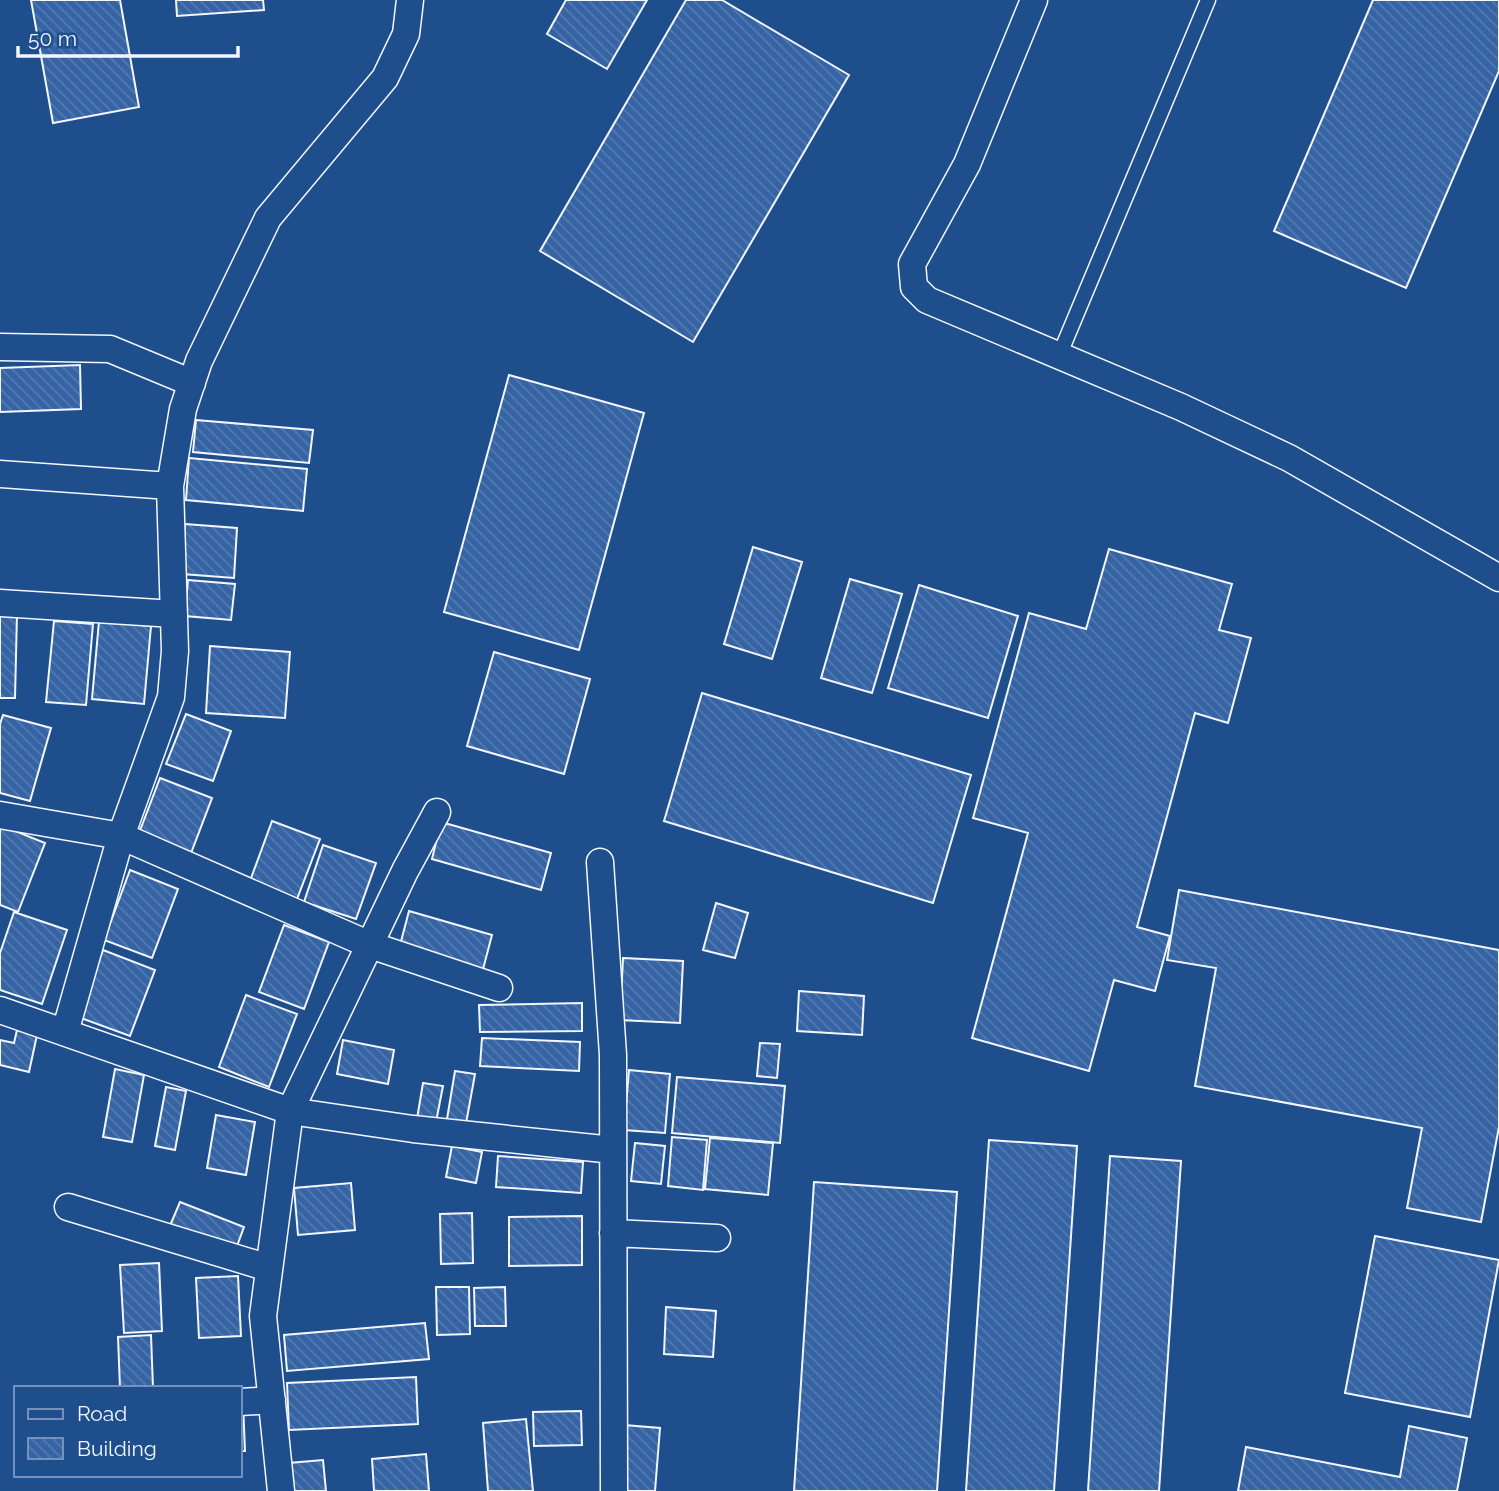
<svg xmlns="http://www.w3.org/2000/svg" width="1499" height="1491" viewBox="0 0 1499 1491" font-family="Raleway,sans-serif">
	<defs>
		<pattern id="building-back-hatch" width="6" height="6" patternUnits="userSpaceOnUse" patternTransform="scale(1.75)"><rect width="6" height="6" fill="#3563a3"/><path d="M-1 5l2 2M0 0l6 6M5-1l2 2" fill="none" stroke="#537ab1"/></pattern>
	</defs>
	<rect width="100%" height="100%" fill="#1f4e8c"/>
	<!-- building -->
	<path fill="url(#building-back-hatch)" stroke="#f2f6ff" stroke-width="2" d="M31 0H120L139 107 53 123Z
		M176 0H263L264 10 177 16Z
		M566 0H647L607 69 547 34Z
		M686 0H722L849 75 693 342 540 251Z
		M1373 0H1499V71L1406 288 1274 231Z
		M80 365 81 409 0 412V368Z
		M509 375 644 413 579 650 444 612Z
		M196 420 313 430 309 463 193 452Z
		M189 458 307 469 303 511 186 500Z
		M185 524 237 528 234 578 182 574Z
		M753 547 802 562 772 659 724 644Z
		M1109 549 1232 584 1219 630 1251 638 1228 723 1195 713 1137 927 1170 936 1155 991 1114 980 1089 1071 972 1038 1028 833 973 818 1029 613 1086 629Z
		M850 579 902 594 872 693 821 678Z
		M188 580 235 584 231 620 185 616Z
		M919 585 1018 616 988 718 888 688Z
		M0 613 17 614 15 698H0Z
		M54 621 93 624 86 705 46 702Z
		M99 621 151 626 144 704 92 699Z
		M210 646 290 652 285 718 206 713Z
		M494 652 590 679 564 774 467 746Z
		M702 693 971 775 933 903 664 821Z
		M186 714 231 731 213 781 166 764Z
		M3 715 51 728 30 801 0 793V724Z
		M160 778 212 798 188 861 136 841Z
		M272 821 320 839 297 899 250 881Z
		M441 822 551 853 541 890 432 859Z
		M0 825 45 843 18 912 0 905Z
		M323 845 376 863 356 919 304 902Z
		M130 870 178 889 152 958 104 940Z
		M1179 890 1499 950V1127L1481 1222 1407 1208 1422 1128 1195 1086 1216 968 1167 960Z
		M716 903 748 913 735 958 703 950Z
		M409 911 492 935 482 973 399 949Z
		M14 912 67 930 42 1004 0 990V953Z
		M284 925 329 942 304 1009 259 992Z
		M103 950 155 970 130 1036 78 1017Z
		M623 958 683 961 680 1023 620 1020Z
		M799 991 864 996 862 1035 797 1031Z
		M246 995 297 1014 269 1087 219 1067Z
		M582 1003V1031L480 1032 479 1005Z
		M17 1030 37 1035 29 1072 0 1065V1040L14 1043Z
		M482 1038 580 1042 579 1071 480 1066Z
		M343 1040 394 1050 388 1084 337 1074Z
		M760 1043 780 1044 777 1078 757 1076Z
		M115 1069 144 1075 132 1142 103 1137Z
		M629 1070 670 1074 665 1133 624 1130Z
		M455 1071 475 1074 465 1129 446 1125Z
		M677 1077 785 1086 780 1143 672 1133Z
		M423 1083 443 1086 436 1122 417 1119Z
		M166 1087 186 1091 175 1150 155 1146Z
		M216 1115 255 1122 246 1175 207 1168Z
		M672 1137 707 1140 703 1190 668 1186Z
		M710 1138 773 1143 768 1195 705 1189Z
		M989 1140 1077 1146 1054 1491H966Z
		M635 1143 665 1146 661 1184 631 1181Z
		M452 1146 482 1152 476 1183 446 1177Z
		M498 1156 583 1162 581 1193 496 1187Z
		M1110 1156 1181 1161 1159 1491H1088Z
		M814 1182 957 1192 937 1491H794Z
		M351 1183 355 1230 298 1235 294 1188Z
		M180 1202 244 1227 234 1254 169 1228Z
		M472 1213 473 1263 441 1264 440 1214Z
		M582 1216V1265L509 1266V1217Z
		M1375 1236 1499 1260 1470 1417 1345 1393Z
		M159 1263 162 1331 124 1333 120 1265Z
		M238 1276 241 1336 199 1338 196 1278Z
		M436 1287H469L470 1334 437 1335Z
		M505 1287 506 1326H475L474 1288Z
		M666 1307 716 1311 713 1357 664 1354Z
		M425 1323 429 1359 287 1371 284 1335Z
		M151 1335 153 1388H120L118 1337Z
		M416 1377 418 1424 289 1430 287 1383Z
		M240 1403H243L245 1451H240Z
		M581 1411 582 1445 534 1446 533 1412Z
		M526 1419 533 1491H488L483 1423Z
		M624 1425 660 1428 655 1491H618Z
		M1409 1426 1467 1438 1457 1491H1238L1246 1447 1400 1477Z
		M426 1454 429 1491H374L372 1459Z
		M323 1460 326 1491H291L289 1463Z"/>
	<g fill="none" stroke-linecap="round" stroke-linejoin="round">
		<!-- lane casing -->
		<g stroke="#f2f6ff" stroke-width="17">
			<path id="lane" d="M1059 356 1208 0"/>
		</g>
		<!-- street casing -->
		<g stroke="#f2f6ff" stroke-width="29">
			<path id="street" d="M1034 0 967 164 912 264 914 287 927 300 1181 407 1289 458 1499 578
				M0 347 110 349 192 383
				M0 474 170 486
				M0 603 174 614
				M0 815 121 836 370 945 499 988
				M600 862 613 1055 614 1491
				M0 1010 290 1111 413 1129 613 1150
				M65 1032 121 836 171 697 175 651 170 486 183 409 199 361 268 218 385 78 406 34 410 0
				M68 1207 269 1268
				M613 1233 717 1238
				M240 1402 272 1400
				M281 1491 263 1316 290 1111 405 871 437 812"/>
		</g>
		<!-- lane -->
		<use href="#lane" stroke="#1f4e8c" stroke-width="14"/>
		<!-- street -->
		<use href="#street" stroke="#1f4e8c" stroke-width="26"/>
	</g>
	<!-- legend -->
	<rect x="14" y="1386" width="228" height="91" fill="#1f4e8c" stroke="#7391ba" stroke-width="2"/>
	<rect x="28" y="1409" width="35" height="10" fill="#1f4e8c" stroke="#7391ba" stroke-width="2"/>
	<text x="77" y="1421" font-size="21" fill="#f2f6ff">Road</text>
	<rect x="28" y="1438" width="35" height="21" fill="url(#building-back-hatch)" stroke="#7391ba" stroke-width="2"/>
	<text x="77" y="1456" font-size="21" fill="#f2f6ff">Building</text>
	<!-- scale -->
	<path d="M18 46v10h220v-10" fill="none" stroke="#f2f6ff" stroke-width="3.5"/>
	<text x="28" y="46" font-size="21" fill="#f2f6ff" stroke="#1f4e8c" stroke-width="5" paint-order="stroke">50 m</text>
</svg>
